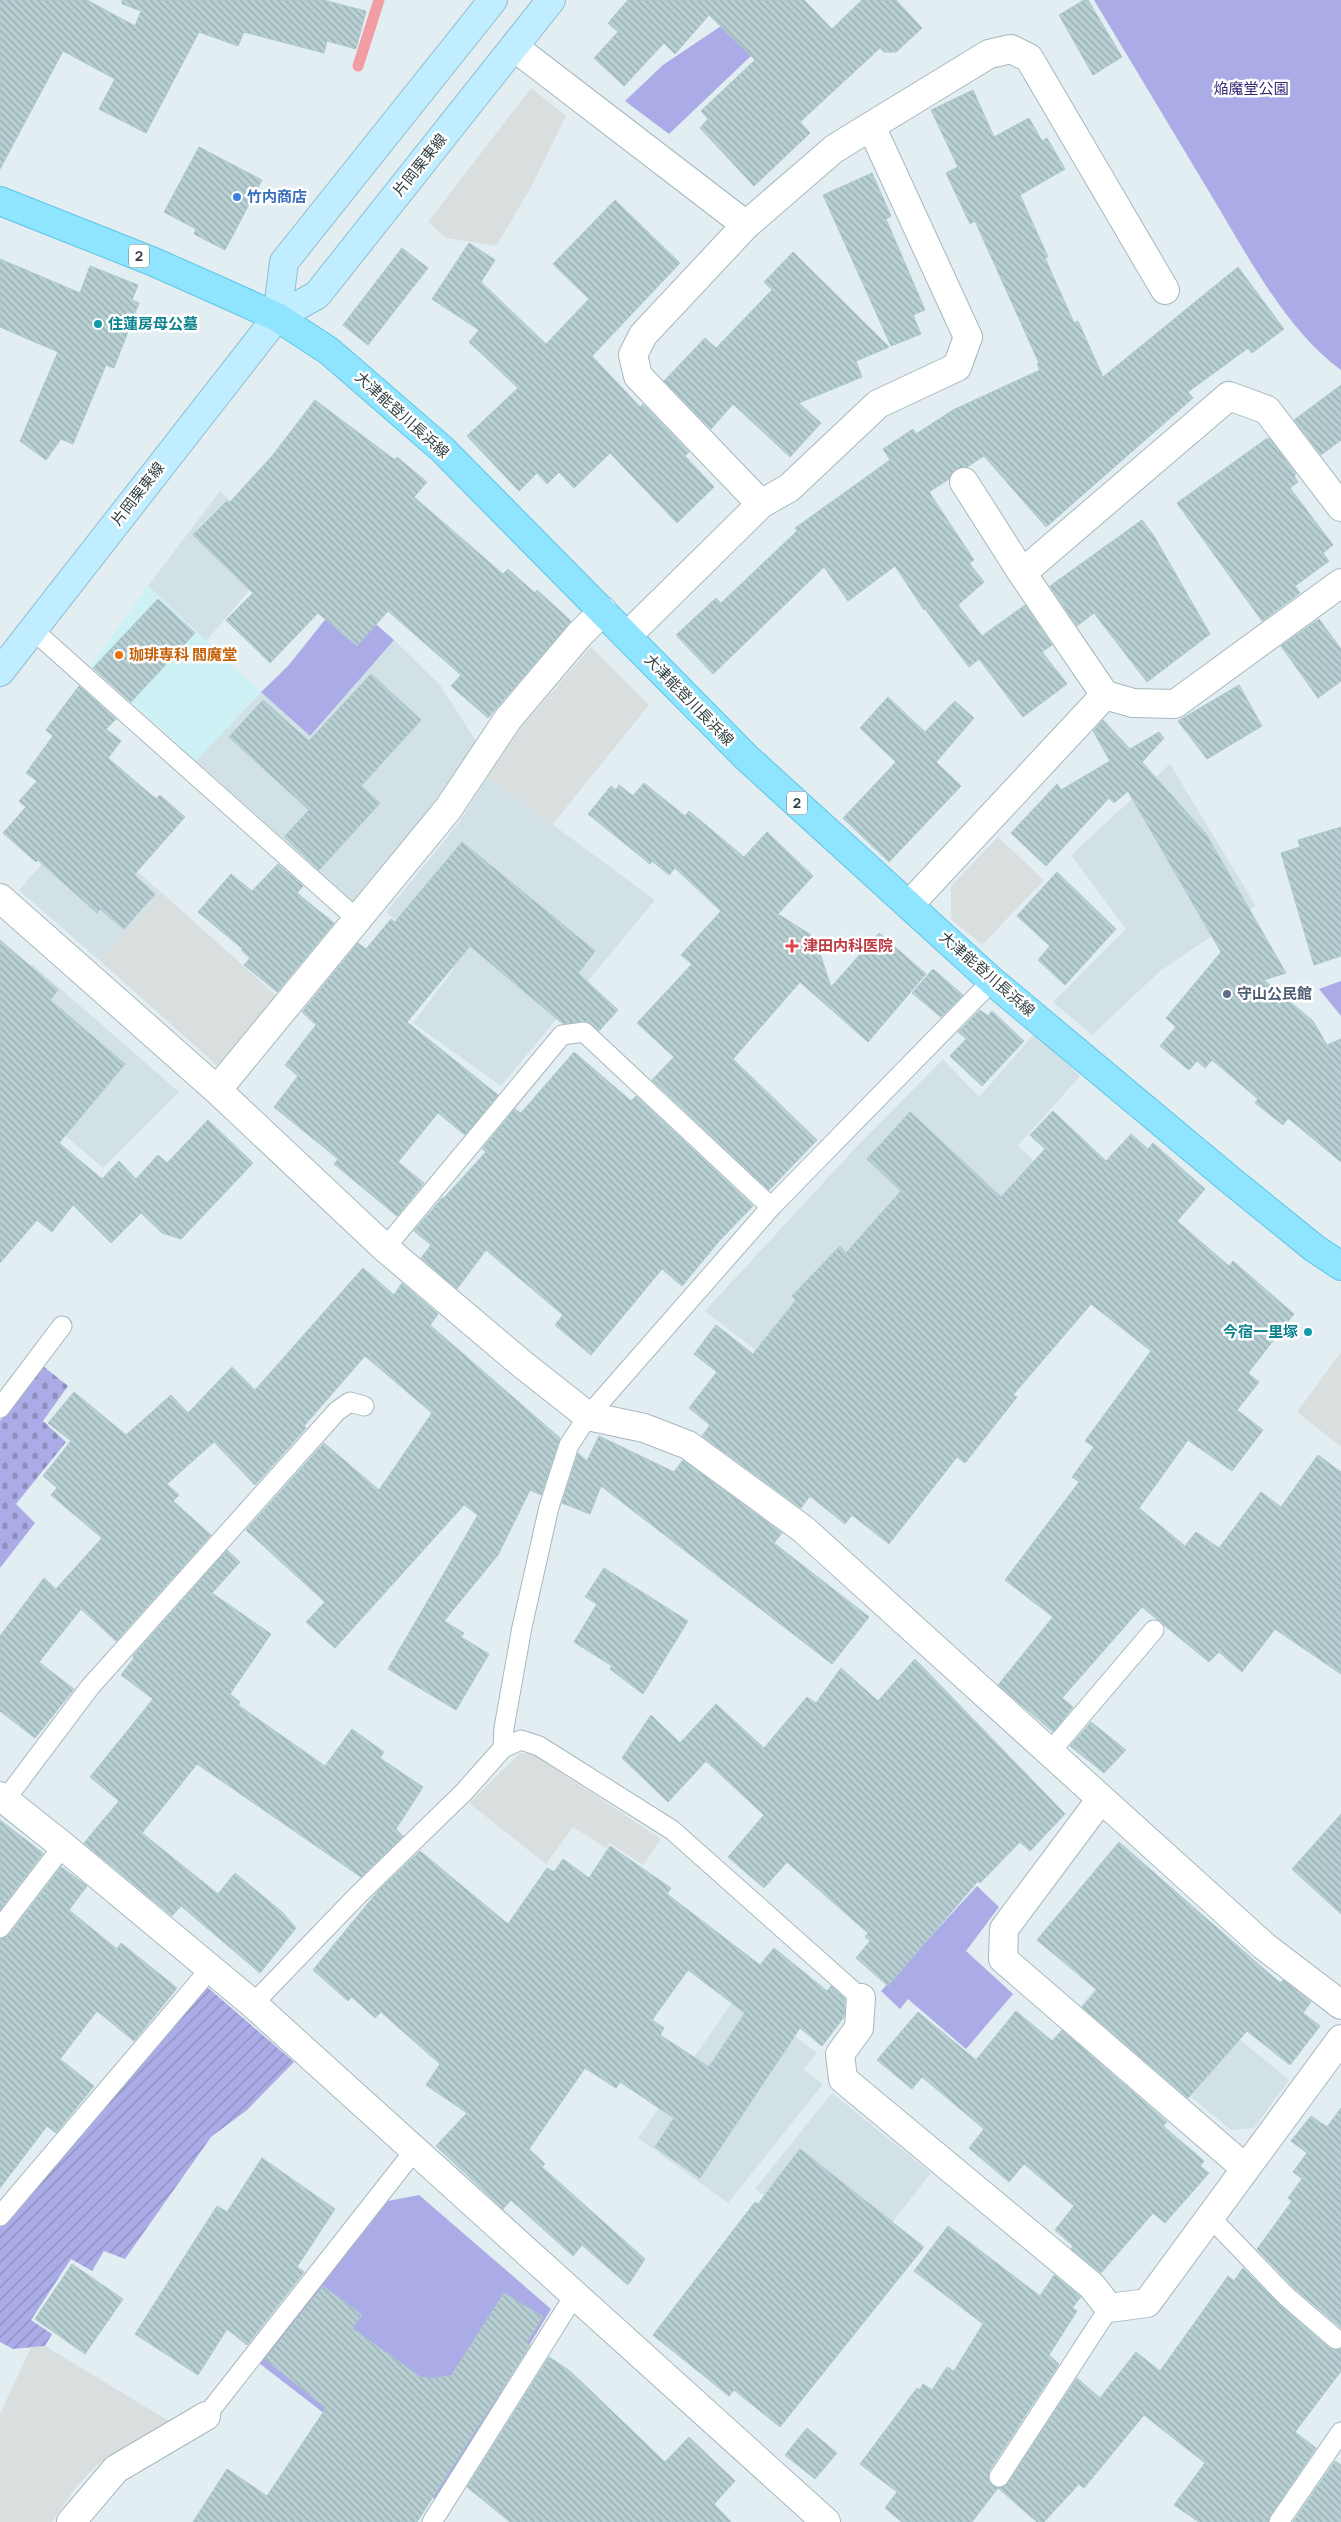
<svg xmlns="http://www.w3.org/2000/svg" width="1341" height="2522" viewBox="0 0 1341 2522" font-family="Manrope,'Noto Sans JP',sans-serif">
	<defs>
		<pattern id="cemetery-stones" width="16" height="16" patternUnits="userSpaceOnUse" patternTransform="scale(1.25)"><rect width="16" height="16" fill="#abace7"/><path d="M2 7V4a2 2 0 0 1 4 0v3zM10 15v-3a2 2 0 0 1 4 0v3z" fill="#8c8ebd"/></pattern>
		<pattern id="garden-furrows" width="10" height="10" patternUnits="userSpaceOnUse" patternTransform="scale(1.25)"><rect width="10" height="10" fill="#abace7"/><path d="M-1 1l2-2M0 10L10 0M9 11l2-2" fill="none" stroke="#8c8ebd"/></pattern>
		<pattern id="building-back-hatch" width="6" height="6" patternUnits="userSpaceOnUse" patternTransform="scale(1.25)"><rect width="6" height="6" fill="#b8d0d3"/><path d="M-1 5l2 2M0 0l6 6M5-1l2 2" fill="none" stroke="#96aaad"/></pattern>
	</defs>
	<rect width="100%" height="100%" fill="#e3eef2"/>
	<!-- residential -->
	<path fill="#d1e1e6" d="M220 491 283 551 206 641 148 586Z
		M394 640 440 685 476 741 415 830 355 903 196 761 261 692 310 736Z
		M1170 764 1256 906 1159 972 1092 1035 1053 1002 1126 929 1071 855Z
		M488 777 655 900 501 1086 413 1023 454 969 386 912 458 824Z
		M79 822 161 892 99 960 19 890Z
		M32 964 179 1092 103 1168 0 1079V1003Z
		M1035 1033 1080 1076 1018 1146 1061 1185 811 1393 705 1311 847 1157 943 1059 979 1097Z
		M1128 1947 1289 2080 1254 2128 1231 2130 1081 2006Z
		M738 1994 817 2053 803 2070 823 2084 728 2203 638 2138Z
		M832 2093 931 2173 857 2267 755 2189Z"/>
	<!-- commercial -->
	<path fill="#cdf1f5" d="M148 586 261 692 196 761 91 665Z"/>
	<!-- cemetery -->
	<path fill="url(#cemetery-stones)" d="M43 1366 68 1386 43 1421 66 1442 16 1504 35 1523 0 1568V1421Z"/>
	<!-- park -->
	<path fill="#abace7" d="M1094 0H1341V370C1286 330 1246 253 1211 195 1172 130 1133 65 1094 0Z
		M724 24 754 53 669 134 625 101 663 65Z
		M344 596 394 640 310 736 261 692 288 666Z
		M1341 981V1016L1319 989Z
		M977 1886 999 1907 966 1951 1013 1994 966 2049 908 1999 900 2009 881 1991Z
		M419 2195 551 2309 436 2500 259 2363 388 2201Z"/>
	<!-- garden -->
	<path fill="url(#garden-furrows)" d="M206 1986 294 2062 247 2110 211 2137 125 2259 104 2251 92 2271 71 2259 31 2320 52 2334 45 2346 13 2349 0 2342V2227Z"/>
	<!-- parking -->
	<path fill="#d9dedf" d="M531 88 566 116 530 189 496 246 446 238 428 222Z
		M591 647 649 705 552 825 488 777 520 729Z
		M998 837 1044 880 982 945 951 919V886Z
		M161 892 279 998 221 1069 99 960Z
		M1341 1352V1444L1340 1446 1297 1412Z
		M520 1753 533 1754 661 1839 643 1865 610 1843 606 1848 573 1827 546 1864 469 1803Z
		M45 2346 169 2421 97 2465 76 2487 52 2522H0V2414L31 2347Z"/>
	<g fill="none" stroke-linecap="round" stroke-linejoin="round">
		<!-- stream -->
		<path stroke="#f09da3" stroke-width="11" d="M358 66 379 0"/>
	</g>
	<!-- building -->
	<path fill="url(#building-back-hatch)" stroke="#acc9ce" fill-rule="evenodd" d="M0 0H87L135 26 141 11 122 4V0H323L366 11 356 49 327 41 324 53 244 32 238 46 199 32 146 133 99 109 115 79 63 51 0 169Z
		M628 0H804L832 29 862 0H896L922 28 896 52H884L880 48 800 122 810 133 754 186 700 128 708 119 701 111 755 60 709 15 675 54 664 43 624 86 594 58 618 32 608 23Z
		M1084 0H1088L1122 57 1093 75 1059 15Z
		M973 90 994 137 1029 118 1042 141 1047 138 1065 169 1020 195 1048 257 1045 258 1074 323 1078 321 1103 377 1238 267 1284 329 1252 353 1248 348 1188 392 1193 398 1046 527 984 456 967 467 955 469 949 479 929 492 974 560 969 563 984 582 958 605 982 636 1025 605 1052 645 1042 652 1067 684 1023 717 979 659 969 667 925 609 924 610 895 566 848 601 824 567 713 674 676 635 716 598 721 603 797 531 795 528 890 460 883 449 913 429 916 434 953 410 1040 370 1037 364 1039 363 975 221 970 224 946 173 958 167 931 110Z
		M199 147 262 180 225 250 194 234 196 229 164 212Z
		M872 173 891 216 886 219 925 310 913 315 921 334 891 346 823 195Z
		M615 200 680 263 592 356 640 407 643 404 689 452 685 456 714 487 677 523 610 453 574 488 559 472 547 484 537 473 519 491 467 436 518 388 469 342 479 330 432 299 469 243 495 260 481 282 546 344 589 299 553 264Z
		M402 248 428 268 368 345 343 325Z
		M793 252 889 347 856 361 862 377 799 403 821 423 790 457 733 404 711 429 664 381 705 338 716 348 772 290 764 282Z
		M0 259 80 293 90 266 138 285 132 300 139 303 114 368 106 365 73 444 61 439 46 460 20 441 58 352 0 327Z
		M1341 385V440L1321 455 1294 420Z
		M315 400 395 460 397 457 427 482 414 497 503 574 508 569 535 593 537 590 571 621 488 718 451 686 461 675 388 611 357 646 318 613 270 663 226 620 253 593 193 535 227 501 229 503 272 456Z
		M1266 439H1270L1296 474 1294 476 1298 482 1290 488 1333 545 1323 553 1329 561 1295 586 1300 593 1262 621 1177 503Z
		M1142 520 1154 536 1210 634 1147 682 1094 613 1077 626 1050 586Z
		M158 599 195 633 131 702 93 668Z
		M1319 619 1341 649V681L1318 698 1281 646Z
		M371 674 421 720 361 786 380 803 319 870 284 837 309 810 229 737 263 700 309 741Z
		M1239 685 1262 726 1207 759 1178 721Z
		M79 686 116 719 106 729 121 741 108 758 156 799 160 795 185 817 134 875 155 894 124 929 100 909 97 913 38 860 36 862 3 833 26 807 19 801 37 781 26 773 53 736 46 730Z
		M888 697 925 732 955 701 974 718 936 762 961 786 889 862 843 818 896 762 860 728Z
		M1103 720 1130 749 1159 732 1164 738 1142 762 1206 834 1286 973 1264 980 1313 1021 1327 1045 1341 1039V1162L1288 1118 1283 1125 1255 1103 1258 1099 1212 1060 1205 1068 1197 1061 1189 1070 1160 1046 1176 1027 1166 1018 1221 952 1128 791 1114 803 1109 798 1046 866 1011 833 1057 784 1061 790 1110 761 1093 731Z
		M644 783 685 816 689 811 744 857 767 832 813 876 778 914 811 935 816 941 831 987 879 933 926 974 868 1042 800 982 733 1059 817 1140 769 1190 652 1080 674 1057 637 1023 692 964 681 955 721 911 675 868 669 875 652 861 650 864 588 814 611 786 616 790 619 785 633 796Z
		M1341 827V956L1314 965 1281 853 1300 847 1298 840Z
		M462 842 595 951 578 973 618 1010 599 1031 587 1021 563 1024 470 946 407 1022 498 1095 465 1135 438 1113 398 1162 424 1183 397 1216 334 1164 338 1159 274 1107 298 1076 285 1065 316 1025 302 1012 358 943 366 949 391 919 395 922Z
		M278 864 303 886 297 893 334 923 277 992 244 965 250 958 241 950 243 949 198 912 231 874 252 891Z
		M1057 872 1116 929 1065 985 1038 960 1050 946 1017 916Z
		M0 940 58 990 50 1000 125 1064 59 1143 102 1179 119 1161 136 1179 158 1155 167 1163 208 1120 253 1163 181 1239 162 1233 141 1213 111 1243 73 1205 52 1232 37 1220 0 1263Z
		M933 969 963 995 941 1017 912 993Z
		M980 1010 988 1016 992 1011 1024 1041 982 1086 950 1056 966 1039 958 1032Z
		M574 1052 631 1101 636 1096 753 1206 720 1240 682 1286 662 1269 591 1355 555 1325 563 1315 486 1250 457 1289 421 1258 431 1245 414 1231 442 1198 443 1199 486 1152 482 1149 515 1109 521 1113Z
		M1053 1111 1106 1161 1131 1134 1148 1149 1153 1143 1205 1189 1177 1221 1229 1266 1233 1261 1294 1314 1248 1373 1259 1382 1237 1410 1263 1430 1232 1471 1188 1440 1139 1508 1185 1546 1196 1532 1219 1548 1261 1492 1281 1507 1318 1455 1341 1472V1674L1275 1629 1242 1672 1219 1652 1209 1662 1142 1607 1062 1698 1073 1707 1053 1732 998 1685 1053 1617 1005 1580 1079 1482 1072 1477 1094 1447 1085 1441 1151 1351 1091 1304 1013 1395 1017 1397 965 1463 957 1457 889 1544 852 1515 845 1524 810 1496 801 1508 702 1436 710 1425 689 1408 717 1372 694 1354 716 1325 753 1354 796 1300 792 1296 840 1246 846 1253 901 1191 867 1159 910 1112 1001 1197 1045 1149 1030 1135Z
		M363 1268 394 1295 402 1283 438 1314 430 1325 560 1438 541 1495 530 1490 498 1555 444 1621 464 1633 461 1637 489 1654 456 1710 388 1669 478 1515 464 1505 335 1648 306 1622 325 1602 246 1530 324 1443 379 1490 432 1413 365 1356 304 1426 306 1428 255 1485 214 1442 167 1484 179 1495 173 1501 211 1535 116 1641 81 1609 39 1662 74 1689 35 1738 0 1711V1636L44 1578 56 1589 102 1538 51 1495 57 1488 43 1476 71 1441 48 1423 74 1392 126 1435 171 1395 188 1413 232 1367 255 1390Z
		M599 1436 674 1472 683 1460 782 1533 774 1543 869 1617 832 1664 601 1486 590 1514 562 1503 578 1453 587 1461Z
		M227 1550 240 1562 212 1593 271 1634 230 1694 240 1702 238 1705 325 1766 352 1729 384 1752 380 1758 423 1787 396 1829 403 1836 361 1877 197 1764 142 1833 218 1894 235 1873 282 1912 296 1928 260 1973 181 1906 172 1916 84 1843 119 1801 90 1777 153 1699 121 1675 134 1658 133 1656Z
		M604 1568 688 1621 643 1694 610 1669 612 1666 574 1642 597 1604 585 1597Z
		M915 1659 1065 1814 1030 1851 1020 1842 980 1883 978 1881 888 1986 856 1958 870 1941 865 1937 868 1933 787 1862 764 1888 728 1857 764 1815 706 1761 668 1802 622 1758 651 1715 680 1743 716 1704 764 1748 807 1697 816 1703 841 1668 878 1701Z
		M1091 1722 1126 1750 1104 1773 1070 1746Z
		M1341 1814V1914L1292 1869Z
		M0 1820 43 1853 0 1910Z
		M1119 1842 1280 1983 1283 1980 1311 2002 1303 2013 1320 2026 1290 2065 1247 2031 1188 2098 1082 2007 1097 1990 1037 1940Z
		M610 1846 671 1888 667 1894 760 1965 774 1948 827 1991 831 1986 845 1999 844 2017 822 2046 800 2028 700 2178 655 2147 674 2118 620 2082 616 2088 585 2068 529 2149 545 2164 542 2167 645 2259 628 2285 582 2245 573 2256 511 2200 503 2209 436 2146 467 2113 426 2085 440 2064 381 2012 375 2018 352 1997 348 2001 313 1970 379 1890 420 1851 508 1924 547 1868 554 1872 563 1859 589 1878ZM688 1970 745 2013 709 2067 660 2035 664 2028 652 2020Z
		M61 1867 87 1886 69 1910 117 1949 121 1943 177 1988 134 2041 97 2011 60 2059 94 2086 56 2133 47 2126 0 2188V1939L9 1935Z
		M1016 2011 1052 2041 1062 2030 1167 2122 1163 2126 1204 2161 1200 2166 1209 2173 1165 2223 1153 2213 1101 2273 1071 2249 1073 2246 1055 2230 1074 2206 1024 2164 1009 2182 969 2148 984 2129 922 2077 912 2089 877 2060 918 2012 976 2060Z
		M1341 2108V2328L1294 2288 1257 2249 1292 2201 1288 2198 1302 2179 1293 2172 1307 2153 1291 2141 1311 2116 1327 2127Z
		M800 2149 924 2247 780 2427 734 2390 729 2396 653 2335 755 2202 758 2204Z
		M262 2158 335 2209 297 2267 304 2272 247 2345 227 2329 198 2375 135 2334 217 2206 227 2212Z
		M948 2226 1040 2296 1054 2275 1081 2297 1072 2308 1077 2311 1049 2355 1059 2364 989 2471V2482L998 2488 1008 2483 1077 2378 1100 2398 1136 2352 1160 2371 1228 2276 1234 2281 1243 2268 1279 2304 1329 2348 1334 2350 1341 2349V2371L1295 2432 1316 2448 1270 2516 1268 2522H1199L1174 2505 1205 2463 1144 2415 1084 2488 1079 2484 1044 2522H1037L998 2488 972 2522H902L885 2508 897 2492 860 2464 917 2388 920 2390 923 2384 932 2390 947 2367 954 2371 983 2324 914 2271Z
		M72 2264 123 2299 85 2354 35 2319Z
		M323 2286 362 2315 352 2328 420 2377 433 2378 451 2376 504 2293 543 2317 526 2343 530 2345 417 2522H193L227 2469 267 2496 326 2408 265 2359Z
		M549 2357 570 2371 665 2462 689 2437 735 2481 714 2504 731 2522H510L467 2487Z
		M807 2428 837 2453 815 2479 785 2455Z
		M1335 2461 1341 2465V2522H1293Z"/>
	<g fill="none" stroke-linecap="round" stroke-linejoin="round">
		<!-- service casing -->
		<g stroke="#a6b8bd" stroke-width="21">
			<path id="service" d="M33 630 358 920
				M385 1248 562 1035 584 1032 771 1207
				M0 1408 62 1326
				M503 1748 521 1740 539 1746 672 1830 861 1998
				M1050 1752 1154 1630
				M5 1800 90 1687 337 1411 350 1402 364 1406
				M0 1928 63 1846
				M253 2004 355 1898 464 1792 503 1748 504 1728 522 1627 549 1507 569 1445 588 1416 771 1207 992 981
				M0 2216 211 1968
				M1210 2217 1286 2296 1336 2339
				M206 2416 414 2151
				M999 2477 1109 2308
				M432 2522 574 2296
				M1279 2522 1341 2432"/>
		</g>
		<!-- minor casing -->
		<g stroke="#a6b8bd" stroke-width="30">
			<path id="minor" d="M514 47 746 225 643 335 633 355 638 376 761 504 627 636
				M871 126 989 54 1011 49 1029 58 1165 290
				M746 225 834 149 871 126 968 337 957 367 878 404 789 488 761 504
				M964 482 1022 573 1105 695 1133 703 1175 704 1341 583
				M1022 573 1229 396 1267 410 1341 507
				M0 898 217 1090 385 1248 522 1364 588 1416 644 1428 688 1445 803 1529 1264 1946 1341 2005
				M909 905 1105 695
				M217 1090 448 809 508 719 579 635 603 611
				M0 1796 63 1846 253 2004 826 2522
				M1101 1799 1004 1929 1003 1959 1245 2168
				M861 1998 859 2028 840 2054 843 2079 1092 2286 1109 2308 1147 2303 1341 2039
				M71 2522 116 2469 206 2416"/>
		</g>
		<!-- secondary casing -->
		<g stroke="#90becf" stroke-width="30">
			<path id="secondary" d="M277 317 284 262 493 0
				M0 672 277 317 317 295 551 0"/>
		</g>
		<!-- primary casing -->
		<g stroke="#5ec6e4" stroke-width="30">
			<path id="primary" d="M0 201 154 262 226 294 277 317 329 351 442 449 747 758 992 981 1229 1179 1314 1248 1341 1266"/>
		</g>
		<!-- service -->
		<use href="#service" stroke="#fff" stroke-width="19"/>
		<!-- minor -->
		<use href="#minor" stroke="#fff" stroke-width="28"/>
		<!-- secondary -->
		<use href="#secondary" stroke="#c0edff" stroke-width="28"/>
		<!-- primary -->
		<use href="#primary" stroke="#8fe4ff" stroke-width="28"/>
	</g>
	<!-- markers -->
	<circle fill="#3f7fe0" stroke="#fff" stroke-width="2" cx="237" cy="197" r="5"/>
	<g fill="#0f9aa8" stroke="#fff" stroke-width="2">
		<circle cx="98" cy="324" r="5"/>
		<circle cx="1308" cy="1332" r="5"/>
	</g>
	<circle fill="#e8710a" stroke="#fff" stroke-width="2" cx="119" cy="655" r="5"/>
	<path fill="#e0444e" stroke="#fff" stroke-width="2" d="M789.5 938.5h5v5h5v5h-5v5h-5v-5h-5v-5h5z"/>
	<circle fill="#5c6f8a" stroke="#fff" stroke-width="2" cx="1227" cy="994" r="5"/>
	<g text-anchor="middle" stroke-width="5" stroke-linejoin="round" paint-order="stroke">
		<!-- shield labels -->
		<g fill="#fff" stroke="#707a7b" stroke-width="1">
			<rect x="129" y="244.5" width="20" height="23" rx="4"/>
			<rect x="787" y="791.5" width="20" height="23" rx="4"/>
		</g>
		<g font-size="14" font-weight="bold" fill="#334143">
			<text x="139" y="261">2</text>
			<text x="797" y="808">2</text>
		</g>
		<!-- park labels -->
		<g font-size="15" fill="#322775" stroke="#fff">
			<text x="1251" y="94">焔魔堂公園</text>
		</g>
		<!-- street labels -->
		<g font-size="15" fill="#334143" stroke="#fff">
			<text transform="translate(420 165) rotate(-51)" y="5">片岡栗東線</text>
			<text transform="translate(402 415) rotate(42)" y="5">大津能登川長浜線</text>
			<text transform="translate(138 494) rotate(-52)" y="5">片岡栗東線</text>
			<text transform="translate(689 700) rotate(46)" y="5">大津能登川長浜線</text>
			<text transform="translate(987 974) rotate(41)" y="5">大津能登川長浜線</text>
		</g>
		<!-- shop labels -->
		<g font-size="15" font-weight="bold" fill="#366cbe" stroke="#fff" text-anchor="start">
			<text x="247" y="202">竹内商店</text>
		</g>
		<!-- culture labels -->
		<g font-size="15" font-weight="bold" fill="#0d838f" stroke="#fff" text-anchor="start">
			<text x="108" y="329">住蓮房母公墓</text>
			<text x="1298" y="1337" text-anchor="end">今宿一里塚</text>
		</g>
		<!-- food labels -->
		<g font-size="15" font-weight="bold" fill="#c56008" stroke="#fff" text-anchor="start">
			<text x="129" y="660">珈琲専科 閻魔堂</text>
		</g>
		<!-- health labels -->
		<g font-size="15" font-weight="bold" fill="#be3a42" stroke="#fff" text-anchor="start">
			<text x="803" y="951">津田内科医院</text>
		</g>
		<!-- service labels -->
		<g font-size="15" font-weight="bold" fill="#4e5e75" stroke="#fff" text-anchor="start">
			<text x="1237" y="999">守山公民館</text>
		</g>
	</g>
</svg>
